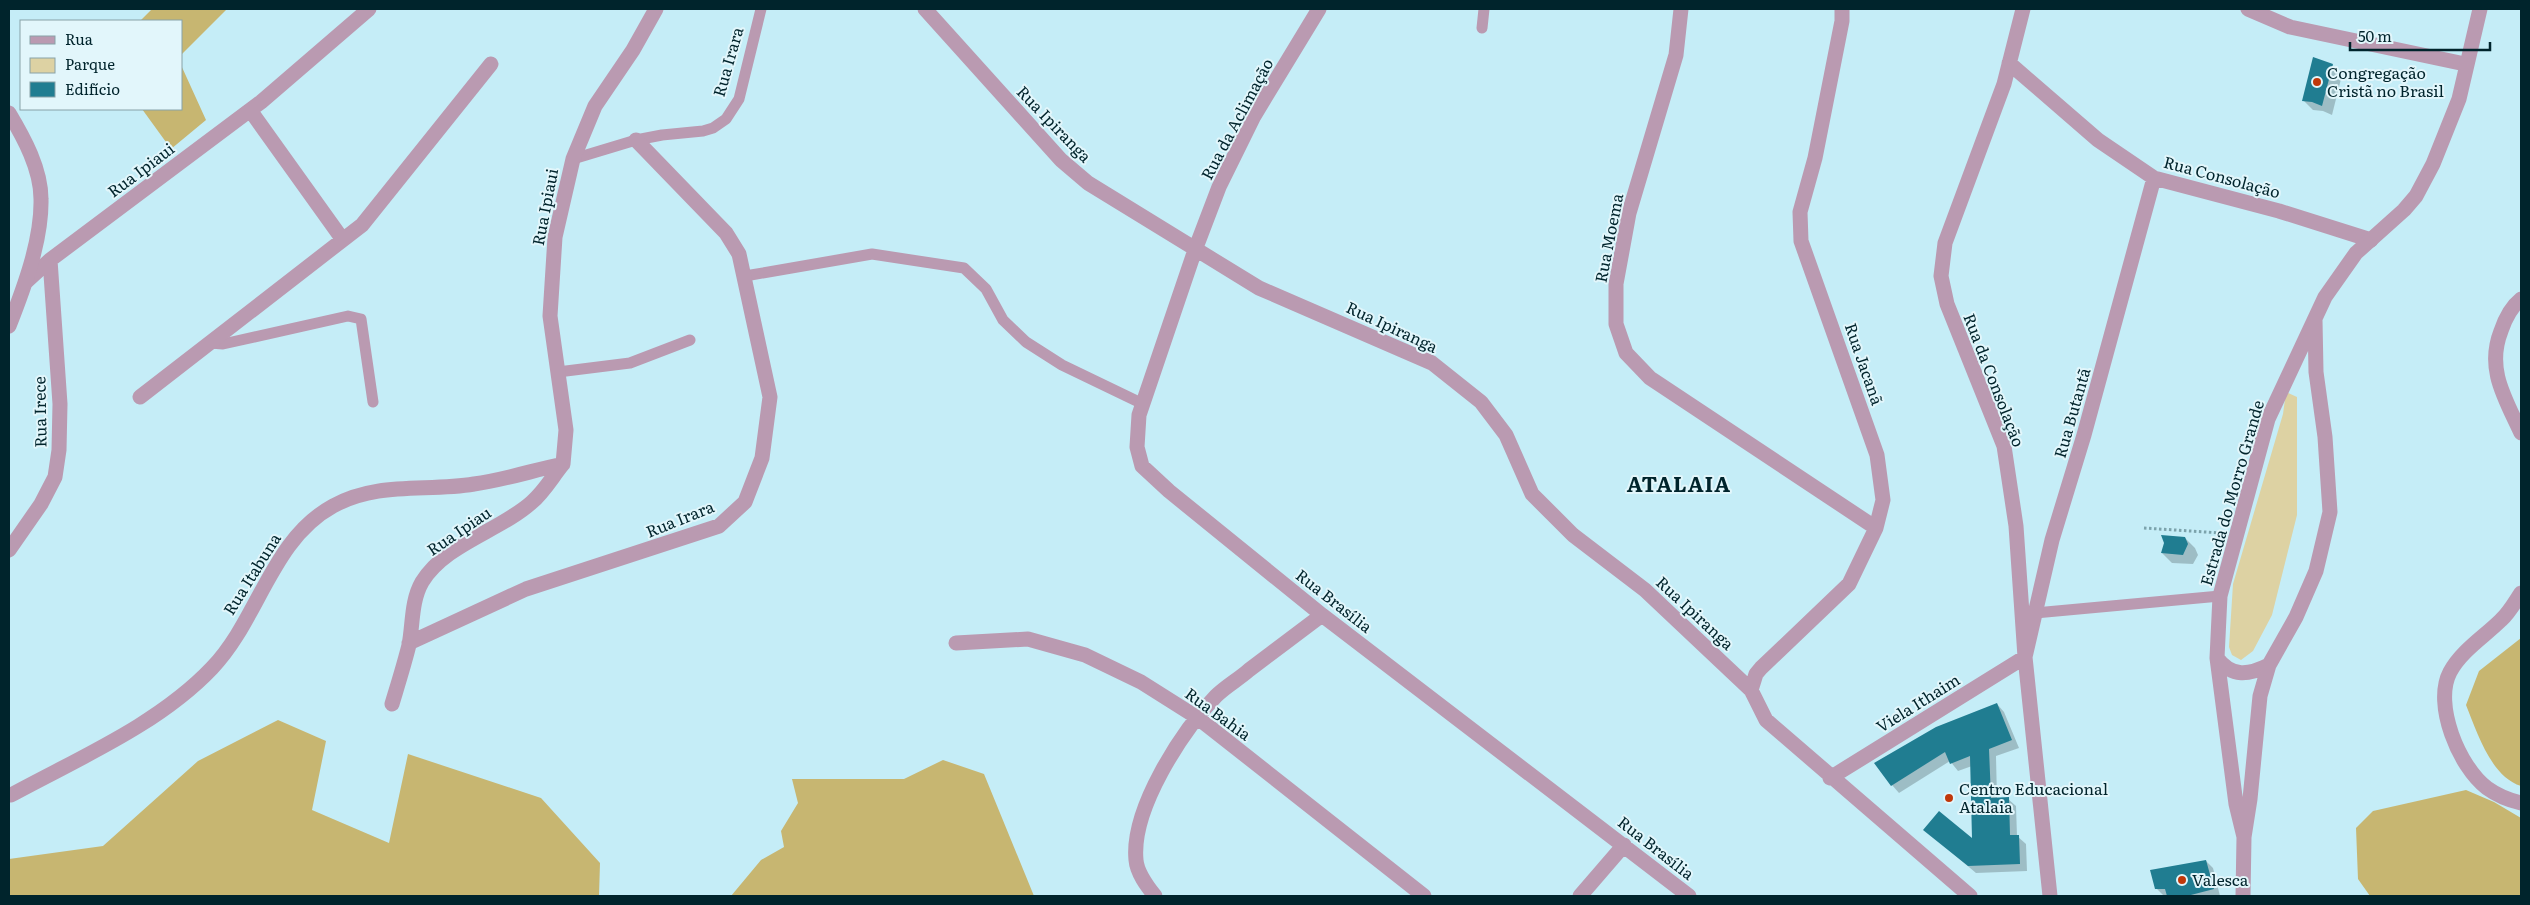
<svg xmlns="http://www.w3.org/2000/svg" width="2530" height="905" viewBox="0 0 2530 905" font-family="Literata,serif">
	<rect width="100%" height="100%" fill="#c5edf7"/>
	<!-- green -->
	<path fill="#ddd2a3" d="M2286 392 2297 397V515L2272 615 2253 651 2241 660 2232 655 2229 647 2233 584 2283 414Z"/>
	<!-- forest -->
	<path fill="#c7b671" d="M152 9H227L181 55V21H140Z
		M181 65 206 120 171 149 142 109H181Z
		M2521 638V786C2491 777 2477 732 2466 705L2479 671Z
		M278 720 326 741 312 810 389 843 408 754 541 798 600 863 599 896H9V859L103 846 198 761Z
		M943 760 984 774 1034 896H731L761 860 784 847 781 831 798 803 792 779H904Z
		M2466 790 2494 802 2521 818V896H2370L2358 879 2356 828 2373 811Z"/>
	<!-- shadow -->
	<path fill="#0003" d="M2332 65 2342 75 2332 115 2323 111 2313 110 2303 100Z
		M2185 538 2195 548 2198 555 2193 564 2172 563 2162 553Z
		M1997 704 2004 712 2019 748 1996 756 1997 799H2008L2016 806 2017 836 2026 844 2027 871 1976 873 1925 830 1974 841 1972 766 1958 771 1950 761 1899 793 1892 785Z
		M2206 861 2213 868 2220 896H2164L2156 888Z"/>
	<!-- building -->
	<path fill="#207d91" d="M2313 57 2333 64 2322 106 2312 102 2302 101Z
		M2161 535 2185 537 2188 544 2183 555 2161 553 2164 543Z
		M1997 703 2012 740 1989 749 1991 798 2009 797 2010 835H2019L2020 864 1968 866 1923 830 1939 811 1972 838 1970 756 1950 764 1945 752 1891 786 1874 763 1936 727Z
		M2206 860 2214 889 2187 896H2167L2165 889H2155L2150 870Z"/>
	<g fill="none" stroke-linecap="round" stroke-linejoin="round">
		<!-- path -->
		<path stroke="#7ca3ac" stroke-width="3" stroke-dasharray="2.5 2.5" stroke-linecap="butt" d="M2144 528 2221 533"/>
		<!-- service -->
		<path stroke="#ba9ab1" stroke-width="11" d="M1482 28 1484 9
			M573 159 636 140 662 135 703 131 713 128 726 119 739 99 761 9
			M745 276 872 254 964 268 986 289 1003 320 1026 342 1062 365 1143 404
			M210 343 223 344 348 316 361 319 373 402
			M558 372 630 363 690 340
			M2035 613 2220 596"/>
		<!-- minor -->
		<path stroke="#ba9ab1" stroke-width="15" d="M925 9 1061 160 1088 183 1259 288 1432 363 1481 402 1506 435 1532 494 1573 535 1645 590 1751 690 1766 720 1970 896
			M1319 9 1254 116 1219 187 1195 250 1139 415 1137 447 1142 466 1169 491 1322 615 1689 896
			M1681 9 1676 55 1629 213 1616 284V324L1626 353 1650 378 1876 528
			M2023 9 2004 84 1945 243 1941 276 1947 304 2004 446 2016 526 2025 657 2050 896
			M2248 9 2290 27 2465 64
			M2009 63 2098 140 2154 178 2279 211 2371 240
			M250 110 343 240
			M27 281 50 260 261 102 369 9
			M2521 299C2511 307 2505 319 2501 331 2486 369 2505 398 2521 433
			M140 397 362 225 491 64
			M563 464 566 430 550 316 555 237 573 159 595 106 633 50 656 9
			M9 550 41 504 55 477 59 450 60 404 50 260
			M2521 593C2515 602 2509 613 2501 620 2485 636 2461 651 2450 672 2433 704 2459 767 2487 788 2498 796 2508 800 2521 803
			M409 643 526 589 719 526 745 502 762 458 770 397 739 254 726 233 636 140
			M956 643 1028 639 1085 655 1141 682 1198 718 1424 896
			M1751 690 1756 674 1761 668 1849 584 1876 528 1883 500 1877 455 1801 241 1800 212 1815 158 1842 21V9
			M392 704C398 684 404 665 409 645 413 625 411 601 422 582 445 544 500 531 532 502 544 492 553 476 563 464
			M1830 778 2025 657 2052 540 2084 435 2154 178
			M11 795C79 758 159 724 212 668 259 619 271 540 333 506 378 481 426 492 474 484 504 480 534 470 563 464
			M1155 896C1147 886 1137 873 1136 860 1131 809 1182 731 1216 696 1226 686 1239 679 1249 670 1273 652 1298 633 1322 615
			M1580 896 1624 845"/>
		<!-- tertiary -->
		<path stroke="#ba9ab1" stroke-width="15" d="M9 113C24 138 41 169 41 199 42 240 24 288 9 326
			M2217 658C2232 678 2249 675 2269 665
			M2244 837 2236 804 2217 658 2220 596 2268 419 2325 297 2356 253 2404 210 2416 196 2433 164 2459 99 2480 9
			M2243 896 2244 837 2250 799 2260 696 2269 665 2296 617 2316 571 2330 512 2325 437 2316 372 2315 320"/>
	</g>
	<!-- markers -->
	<g fill="#c0380a" stroke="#e2f6fb" stroke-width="2">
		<circle cx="2317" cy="82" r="5"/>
		<circle cx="1949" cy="798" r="5"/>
		<circle cx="2182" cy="880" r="5"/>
	</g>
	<g text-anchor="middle" stroke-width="4" stroke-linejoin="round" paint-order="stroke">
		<!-- street labels -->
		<g font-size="16" fill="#00242c" stroke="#e2f6fb">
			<text transform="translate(728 62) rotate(-74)" y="6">Rua Irara</text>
			<text transform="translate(1237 119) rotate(-62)" y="6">Rua da Aclimação</text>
			<text transform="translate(1054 124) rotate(46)" y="6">Rua Ipiranga</text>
			<text transform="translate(141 170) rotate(-37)" y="6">Rua Ipiaui</text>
			<text transform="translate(2222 177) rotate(15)" y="6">Rua Consolação</text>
			<text transform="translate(545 207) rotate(-79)" y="6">Rua Ipiaui</text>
			<text transform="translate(1609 238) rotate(-79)" y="6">Rua Moema</text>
			<text transform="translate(1392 327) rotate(25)" y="6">Rua Ipiranga</text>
			<text transform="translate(1864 364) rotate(71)" y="6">Rua Jacanã</text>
			<text transform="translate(1994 380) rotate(69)" y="6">Rua da Consolação</text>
			<text transform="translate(40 412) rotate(-91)" y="6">Rua Irece</text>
			<text transform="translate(2072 413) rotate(-74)" y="6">Rua Butantã</text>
			<text transform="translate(2232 493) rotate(-74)" y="6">Estrada do Morro Grande</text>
			<text transform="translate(680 519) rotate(-22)" y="6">Rua Irara</text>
			<text transform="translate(459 531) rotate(-34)" y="6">Rua Ipiau</text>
			<text transform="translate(252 574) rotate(-58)" y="6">Rua Itabuna</text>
			<text transform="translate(1334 601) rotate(38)" y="6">Rua Brasília</text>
			<text transform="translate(1695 613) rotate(43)" y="6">Rua Ipiranga</text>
			<text transform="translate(1918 703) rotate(-32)" y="6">Viela Ithaim</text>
			<text transform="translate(1218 714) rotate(36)" y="6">Rua Bahia</text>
			<text transform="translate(1656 848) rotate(38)" y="6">Rua Brasília</text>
		</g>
		<!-- poi labels -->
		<g font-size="16" fill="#00242c" stroke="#e2f6fb" text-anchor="start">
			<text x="2327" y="79">Congregação<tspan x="2327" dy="18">Cristã no Brasil</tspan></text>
			<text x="1959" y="795">Centro Educacional<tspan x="1959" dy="18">Atalaia</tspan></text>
			<text x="2192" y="886">Valesca</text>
		</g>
		<!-- district labels -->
		<g font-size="21" font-weight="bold" letter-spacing="1" fill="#00242c" stroke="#e2f6fb">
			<text x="1679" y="492">ATALAIA</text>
		</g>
	</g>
	<!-- border -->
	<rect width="2530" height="905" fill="none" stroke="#00242c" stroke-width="20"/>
	<!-- legend -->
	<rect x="20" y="20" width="162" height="90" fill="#e2f6fb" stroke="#88a2a8"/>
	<rect x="30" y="36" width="25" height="8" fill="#ba9ab1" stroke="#88a2a8"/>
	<text x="65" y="45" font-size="15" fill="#00242c">Rua</text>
	<rect x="30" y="58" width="25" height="15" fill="#ddd2a3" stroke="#88a2a8"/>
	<text x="65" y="70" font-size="15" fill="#00242c">Parque</text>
	<rect x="30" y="82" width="25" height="15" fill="#207d91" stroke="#88a2a8"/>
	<text x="65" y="95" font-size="15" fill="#00242c">Edifício</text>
	<!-- scale -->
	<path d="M2350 42v8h140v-8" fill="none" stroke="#00242c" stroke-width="2.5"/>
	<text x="2358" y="42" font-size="15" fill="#00242c" stroke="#e2f6fb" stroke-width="4" paint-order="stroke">50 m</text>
</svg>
